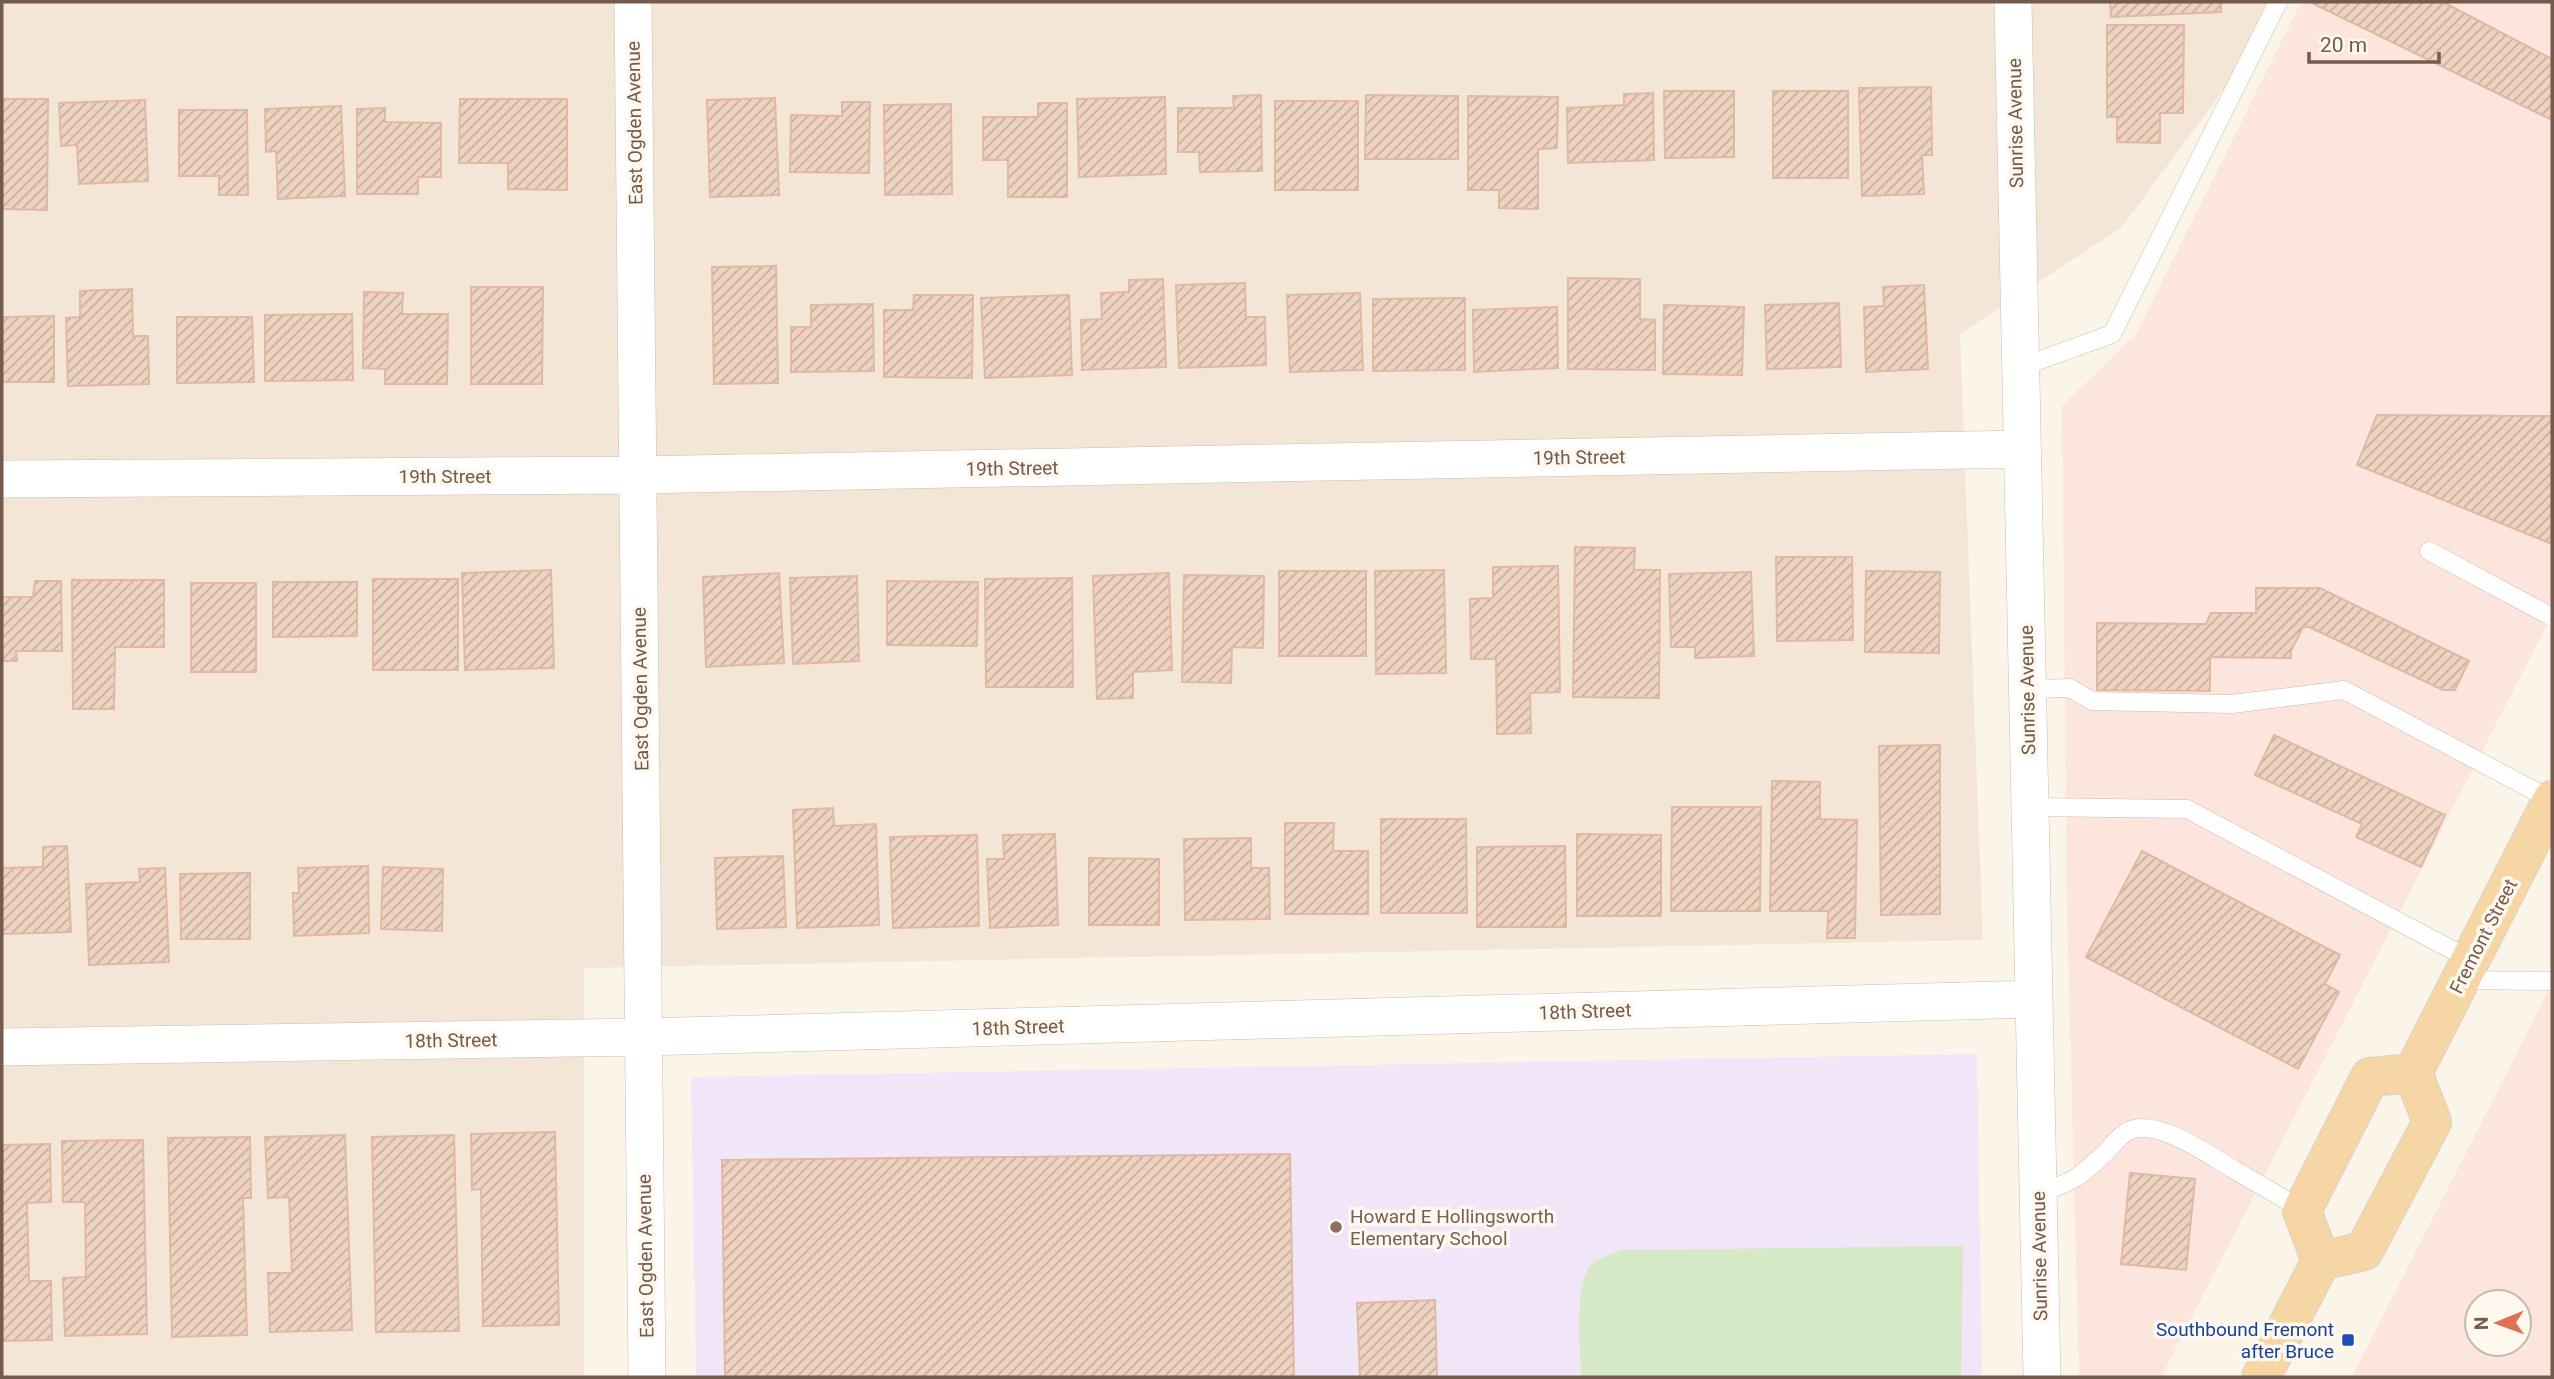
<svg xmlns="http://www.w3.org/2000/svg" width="2554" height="1379" viewBox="0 0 2554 1379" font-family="Roboto,sans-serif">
	<defs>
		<pattern id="building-hatch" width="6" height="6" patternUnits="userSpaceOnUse" patternTransform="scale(1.75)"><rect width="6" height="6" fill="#efd3c1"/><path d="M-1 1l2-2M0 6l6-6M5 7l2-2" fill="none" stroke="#c6ae9f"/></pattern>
	</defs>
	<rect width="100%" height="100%" fill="#fbf4e8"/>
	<!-- residential -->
	<path fill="#f3e6d7" d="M2 2H2267L2230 81 2122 227 1960 334 1983 940 584 968V1377H2Z"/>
	<!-- commercial -->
	<path fill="#fbe5dd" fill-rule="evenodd" d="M2301 2H2552V615L2161 1377H2079L2067 906 2062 406 2135 336Z
		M2552 983V1377H2352L2503 1080ZM2477 1302H2519V1344H2477Z"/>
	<!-- education -->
	<path fill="#f1e5f8" d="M1977 1054 1982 1377H696L691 1077Z"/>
	<!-- green -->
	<path fill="#d5e9c7" d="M1963 1246 1961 1377H1581C1581 1350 1573 1283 1592 1264 1599 1257 1613 1254 1622 1250Z"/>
	<!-- building -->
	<path fill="url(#building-hatch)" stroke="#e1b9a3" stroke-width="2" d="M2110 2H2221V12L2111 17Z
		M2310 2H2443L2552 59V120Z
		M2107 25H2184L2183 113H2160V143L2117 142V117H2107Z
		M1931 87 1932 155H1922L1924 194 1862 196 1859 88Z
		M1664 91H1734V157L1665 158Z
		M1773 91H1848V178H1773Z
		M1653 93 1654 160 1568 163 1567 108 1624 105V94Z
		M1261 95 1262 171 1200 172 1199 152H1178V108H1234L1233 96Z
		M1366 95 1458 96V159H1365Z
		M1468 96 1558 97 1557 148 1538 149V209L1499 208V190H1468Z
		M1165 97 1166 174 1079 177 1077 99Z
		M775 98 779 195 710 197 707 100Z
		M2 99H48L47 210 2 209Z
		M460 99H567V190L508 189V163H459Z
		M145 100 148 181 79 184 77 145 61 146 59 103Z
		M1275 101H1358V190H1275Z
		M842 102H870L869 173 790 172 791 115 842 116Z
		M1038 103H1067V197H1008V160H983V117H1038Z
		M951 104 952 194 885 195 884 105Z
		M341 106 345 196 278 199 276 151 266 152 265 109Z
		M385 108V122L441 123V177H418V194H357V109Z
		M179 110H247L248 195H219V176H179Z
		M776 266 778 383 714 384 712 267Z
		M1568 278 1640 279V319L1655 320V370L1568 369Z
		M1163 279 1166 367 1082 370 1081 320 1102 319 1101 293 1129 292V280Z
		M1245 283 1246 317H1265L1266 365 1179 368 1176 285Z
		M1924 285 1928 369 1866 372 1864 307 1884 306 1883 287Z
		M471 287H543L542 384H471Z
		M132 289 133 336H148L149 384 68 386 66 318 80 317V291Z
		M364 292 403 293 402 314H448L447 384H385V369L363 368Z
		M1360 293 1363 370 1290 372 1287 295Z
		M914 295H973L972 378 884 377V310H913Z
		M1069 295 1072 375 985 378 981 298Z
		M1465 298V370L1373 371V299Z
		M1839 303 1841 367 1767 369 1765 305Z
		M873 304 874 371 791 372V327H811V305Z
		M1664 305 1744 307 1742 375 1663 374Z
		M1557 307 1558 368 1474 372 1473 310Z
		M352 314 353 380 265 381V315Z
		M54 316V382H2V317Z
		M177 317H252L254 382 177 383Z
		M2377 415 2552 416V544L2357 465Z
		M1575 547 1635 548 1634 570H1660L1659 698 1573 697Z
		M1776 557H1852L1853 640 1777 641Z
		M1558 566 1560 692 1530 693 1531 733 1497 734 1496 659H1471L1470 599 1493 598V567Z
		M551 570 554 668 465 670 462 573Z
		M1444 570 1446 673 1376 674 1375 571Z
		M1279 571H1366V656H1279Z
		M1866 571 1940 572 1939 653 1865 652Z
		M1751 572 1754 656 1695 658V647H1671L1669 574Z
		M779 573 784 663 706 667 703 577Z
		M1169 573 1172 670 1133 672V698L1097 699 1093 576Z
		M1184 575 1264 576 1263 648 1232 647 1231 683 1182 682Z
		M857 576 859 661 793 664 790 578Z
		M1072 578 1073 687H986L985 579Z
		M373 579H458V670H373Z
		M72 580H164V647H115L114 709H73Z
		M35 581H61L62 651H16L17 661H2V597H33Z
		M887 581 978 582 977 646 887 645Z
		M273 582H357V636L273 637Z
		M191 583H256V672H191Z
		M2256 588H2320L2469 661 2455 690H2443L2309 627H2303L2291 651V658L2210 657V691L2097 690V623L2206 624 2211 613H2256Z
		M2274 735 2445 815 2421 867 2356 837 2362 824 2255 775Z
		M1940 745V914L1881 915 1879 746Z
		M1772 781 1820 782V819L1857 820 1855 938H1827L1828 911H1770Z
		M1672 807H1761L1760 911H1671Z
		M833 808 834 826 876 824 879 925 797 928 793 810Z
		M1381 819H1466L1467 913H1381Z
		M1285 823H1334L1333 851H1368V914H1285Z
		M1055 834 1058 925 990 928 987 859H1004L1003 835Z
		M1577 834 1661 835V916H1577Z
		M977 835 979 926 893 928 890 837Z
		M1251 838V868H1269L1270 919 1185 920 1184 839Z
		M67 846 71 932 2 934V868L43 867V847Z
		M1565 846 1566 927H1477V847Z
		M2142 851 2340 955 2325 984 2339 992 2298 1069 2086 957Z
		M783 856 786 927 717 929 715 858Z
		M1089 858 1159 859V925H1089Z
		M368 866 369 933 294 936 293 893H299L298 868Z
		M383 867 443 869 442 931 381 929Z
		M165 868 169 962 89 965 86 884 140 882 139 869Z
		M250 873V939H181L180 874Z
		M555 1132 559 1325 483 1326 481 1189 472 1190 471 1134Z
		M345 1135 352 1330 270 1332 268 1273H292L289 1197 268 1198 265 1137Z
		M454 1135 459 1331 376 1332 372 1137Z
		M250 1137 251 1198H243L247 1335 172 1337 168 1138Z
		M143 1140 147 1334 65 1336 63 1278 86 1277 85 1202H63L62 1141Z
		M50 1144 51 1202 27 1203 29 1281H51L52 1340 2 1341V1145Z
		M1290 1154 1294 1377H725L722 1160Z
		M2130 1173 2195 1179 2186 1270 2121 1264Z
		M1435 1300 1437 1377H1360L1357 1303Z"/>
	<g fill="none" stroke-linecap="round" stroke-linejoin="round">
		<!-- lane casing -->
		<g stroke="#cdbcaf" stroke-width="19">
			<path id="lane" d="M2021 367 2112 334 2278 2
				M2429 551 2552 617
				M2027 689 2070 688 2092 701 2232 704 2344 690 2552 800
				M2030 807 2187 809 2471 960
				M2461 980 2552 981
				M2038 1192C2071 1185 2082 1175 2106 1152 2112 1146 2118 1138 2125 1133 2152 1114 2209 1155 2233 1169 2256 1183 2280 1195 2302 1211"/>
		</g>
		<!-- street casing -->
		<g stroke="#cdbcaf" stroke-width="38">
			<path id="street" d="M633 2 647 1377
				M2013 2 2042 1377
				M2 479 637 475 2022 449
				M2 1047 643 1037 2034 999"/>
		</g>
		<!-- primary casing -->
		<g stroke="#d8d1cd" stroke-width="40">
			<path id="primary" d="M2321 1261 2364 1251 2432 1122 2413 1073 2552 800
				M2261 1377 2321 1261 2302 1211 2370 1077 2413 1073"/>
		</g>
		<!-- lane -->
		<use href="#lane" stroke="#fff" stroke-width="18"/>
		<!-- street -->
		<use href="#street" stroke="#fff" stroke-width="37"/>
		<!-- primary -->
		<use href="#primary" stroke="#f6d6a5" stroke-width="38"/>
	</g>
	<!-- markers -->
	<circle fill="#8d6e63" stroke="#fef8ef" stroke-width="2.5" cx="1336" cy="1227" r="7"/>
	<rect fill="#1a4fb4" stroke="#fef8ef" stroke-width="2.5" x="2341" y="1333" width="14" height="14" rx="3.5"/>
	<g text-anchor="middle" stroke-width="7" stroke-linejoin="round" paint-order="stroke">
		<!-- street labels -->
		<g font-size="19" fill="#745b4d" stroke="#fef8ef">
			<text transform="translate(634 123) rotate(-91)" y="7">East Ogden Avenue</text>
			<text transform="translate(2015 123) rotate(-91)" y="7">Sunrise Avenue</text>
			<text transform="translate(1579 457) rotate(-1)" y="7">19th Street</text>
			<text transform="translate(1012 468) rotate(-1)" y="7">19th Street</text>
			<text x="445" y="483">19th Street</text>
			<text transform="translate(640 689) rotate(-91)" y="7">East Ogden Avenue</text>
			<text transform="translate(2027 690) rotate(-91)" y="7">Sunrise Avenue</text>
			<text transform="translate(2483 936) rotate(-63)" y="7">Fremont Street</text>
			<text transform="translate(1585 1011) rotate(-2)" y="7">18th Street</text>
			<text transform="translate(1018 1027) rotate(-2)" y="7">18th Street</text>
			<text transform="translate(451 1040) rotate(-1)" y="7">18th Street</text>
			<text transform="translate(645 1256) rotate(-91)" y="7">East Ogden Avenue</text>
			<text transform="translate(2039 1256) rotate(-91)" y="7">Sunrise Avenue</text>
		</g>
		<!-- education labels -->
		<g font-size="19" fill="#785e54" stroke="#fef8ef" text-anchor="start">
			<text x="1350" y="1223">Howard E Hollingsworth<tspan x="1350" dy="22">Elementary School</tspan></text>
		</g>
		<!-- transit labels -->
		<g font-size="19" fill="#164399" stroke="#fef8ef" text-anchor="end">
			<text x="2334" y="1336">Southbound Fremont<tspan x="2334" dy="22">after Bruce</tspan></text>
		</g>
	</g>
	<!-- border -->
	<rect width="2554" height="1379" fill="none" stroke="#745b4d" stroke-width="7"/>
	<!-- north arrow -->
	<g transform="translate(2498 1323) rotate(269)"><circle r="33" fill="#fef8ef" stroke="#c7b9ae" stroke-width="2"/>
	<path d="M0-5L12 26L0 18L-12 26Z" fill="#de7155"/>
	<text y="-10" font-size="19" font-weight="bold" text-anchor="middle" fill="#745b4d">N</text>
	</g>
	<!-- scale -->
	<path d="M2309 52v10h130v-10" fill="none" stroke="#745b4d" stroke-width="3.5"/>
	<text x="2320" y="52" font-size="21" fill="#745b4d" stroke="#fef8ef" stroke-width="5" paint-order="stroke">20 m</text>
</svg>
